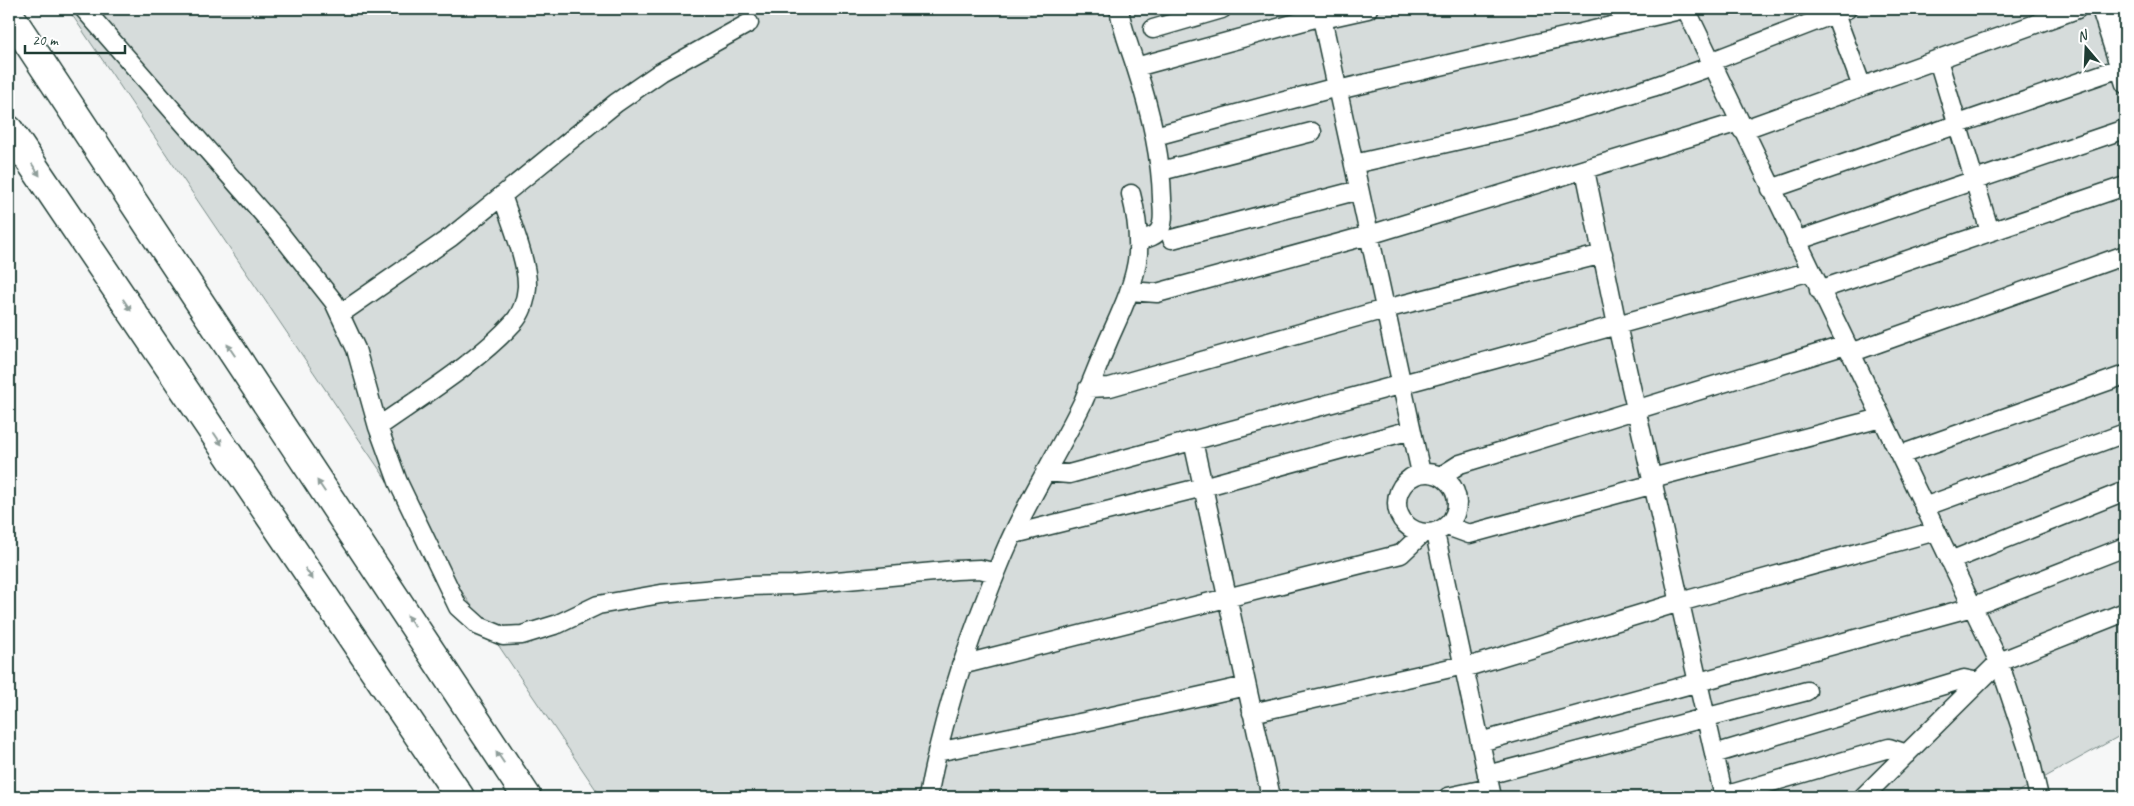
<svg xmlns="http://www.w3.org/2000/svg" width="2134" height="806" viewBox="0 0 2134 806" font-family="Caveat,sans-serif">
	<rect width="100%" height="100%" fill="#f6f7f7"/>
	<filter id="ink" filterUnits="userSpaceOnUse"><feTurbulence type="fractalNoise" baseFrequency=".02" numOctaves="2"/><feDisplacementMap in="SourceGraphic" scale="10" xChannelSelector="R" yChannelSelector="G"/><feConvolveMatrix kernelMatrix="1 2 1 2 8 2 1 2 1" color-interpolation-filters="sRGB"/></filter>
	<g filter="url(#ink)">
		<!-- green -->
		<path fill="#d6dcdb" stroke="#7a8c88" d="M68 9H2125V733L2009 797H601Z"/>
		<g fill="none" stroke-linecap="round" stroke-linejoin="round">
			<!-- service casing -->
			<g stroke="#1f3d34" stroke-width="21">
				<path id="service" d="M84 9 278 231 334 302 356 349 378 427 398 482 458 607 479 626 503 636 522 635 558 624 598 605 661 594 747 586 793 585 956 570 980 569 996 573
					M1119 9C1123 32 1129 45 1136 67 1150 110 1161 154 1162 198 1162 208 1165 220 1160 229 1157 236 1145 239 1138 241
					M1320 9 1421 473
					M1686 9 1999 662 2027 746 2039 797
					M2101 9 2125 84
					M1835 14 1862 87
					M1323 19 1368 9
					M2106 25 2125 19
					M1153 29 1222 9
					M1938 60 1990 232
					M1710 62 1847 9
					M1136 67 1322 16
					M1338 90 1684 9
					M1742 130 2077 9
					M1155 136 1337 87
					M1354 164 1530 124 1653 87 1712 66
					M1585 170 1617 325 1724 797
					M1161 171 1312 132
					M1771 189 2120 68
					M1172 239 1359 190
					M1796 241 2125 129
					M1819 290 2125 186
					M1129 291 1157 293 1369 235 1739 122
					M340 314 451 237 616 103 661 72 749 23
					M1850 353 2125 255
					M1088 388 1110 387 1385 309 1603 254
					M378 427C422 396 478 362 514 322 522 313 526 299 527 287 528 262 510 220 502 195
					M1193 441 1271 797
					M1900 455 2125 375
					M1045 472 1069 474 1495 359 1811 271
					M1397 503a30 30 0 1 1 60 0a30 30 0 1 1-60 0Z
					M1441 476 1460 464 1846 345
					M1652 478 1881 418
					M1924 507 2125 433
					M1447 526 1469 534 1654 484
					M1435 533 1492 797
					M1014 534 1203 487 1411 430
					M1950 561 2125 491
					M961 665 1401 554 1422 534
					M1464 668 1680 602 1936 531
					M1252 713 1464 665
					M1480 742 1972 607 2125 547
					M937 752 1094 720 1246 686
					M1714 754 1964 679 1979 682
					M1487 775 1807 691
					M1724 796 1889 748 1907 754
					M928 797C943 714 970 634 1003 556 1025 503 1058 454 1083 402 1092 381 1100 360 1109 339 1121 312 1135 284 1138 254 1139 233 1136 213 1131 194
					M1448 797 1490 788
					M1863 797 1999 662 2125 612"/>
			</g>
			<!-- secondary casing -->
			<g stroke="#1f3d34" stroke-width="31">
				<path id="secondary" d="M9 14 527 797
					M9 130 460 797"/>
			</g>
			<!-- service -->
			<use href="#service" stroke="#fff" stroke-width="18"/>
			<!-- secondary -->
			<use href="#secondary" stroke="#fff" stroke-width="28"/>
		</g>
		<!-- one-way arrows -->
		<defs><path id="oneway-solid" d="M-6-.8H1V-3.2L6.5 0L1 3.2V.8H-6Z" transform="scale(1.25)"/></defs>
		<g fill="#8f9e9a">
			<use href="#oneway-solid" transform="translate(36 170) rotate(56)"/>
			<use href="#oneway-solid" transform="translate(127 305) rotate(56)"/>
			<use href="#oneway-solid" transform="translate(231 350) rotate(-124)"/>
			<use href="#oneway-solid" transform="translate(218 439) rotate(56)"/>
			<use href="#oneway-solid" transform="translate(321 486) rotate(-124)"/>
			<use href="#oneway-solid" transform="translate(309 574) rotate(56)"/>
			<use href="#oneway-solid" transform="translate(411 621) rotate(-124)"/>
			<use href="#oneway-solid" transform="translate(500 757) rotate(-124)"/>
		</g>
	</g>
	<!-- margin -->
	<rect width="2134" height="806" fill="none" stroke="#fff" stroke-width="30"/>
	<rect x="15" y="15" width="2104" height="776" fill="none" stroke="#1f3d34" stroke-width="2" filter="url(#ink)"/>
	<!-- north arrow -->
	<g transform="translate(2086 48) rotate(341)" stroke="#ffffff" stroke-width="4" paint-order="stroke">
	<path d="M0-4L9 19L0 12L-9 19Z" fill="#1f3d34"/>
	<text y="-8" font-size="14" font-weight="bold" text-anchor="middle" fill="#1f3d34">N</text>
	</g>
	<!-- scale -->
	<path d="M25 45v8h100v-8" fill="none" stroke="#1f3d34" stroke-width="2.5"/>
	<text x="32" y="45" font-size="15" fill="#1f3d34" stroke="#ffffff" stroke-width="4" paint-order="stroke">20 m</text>
</svg>
